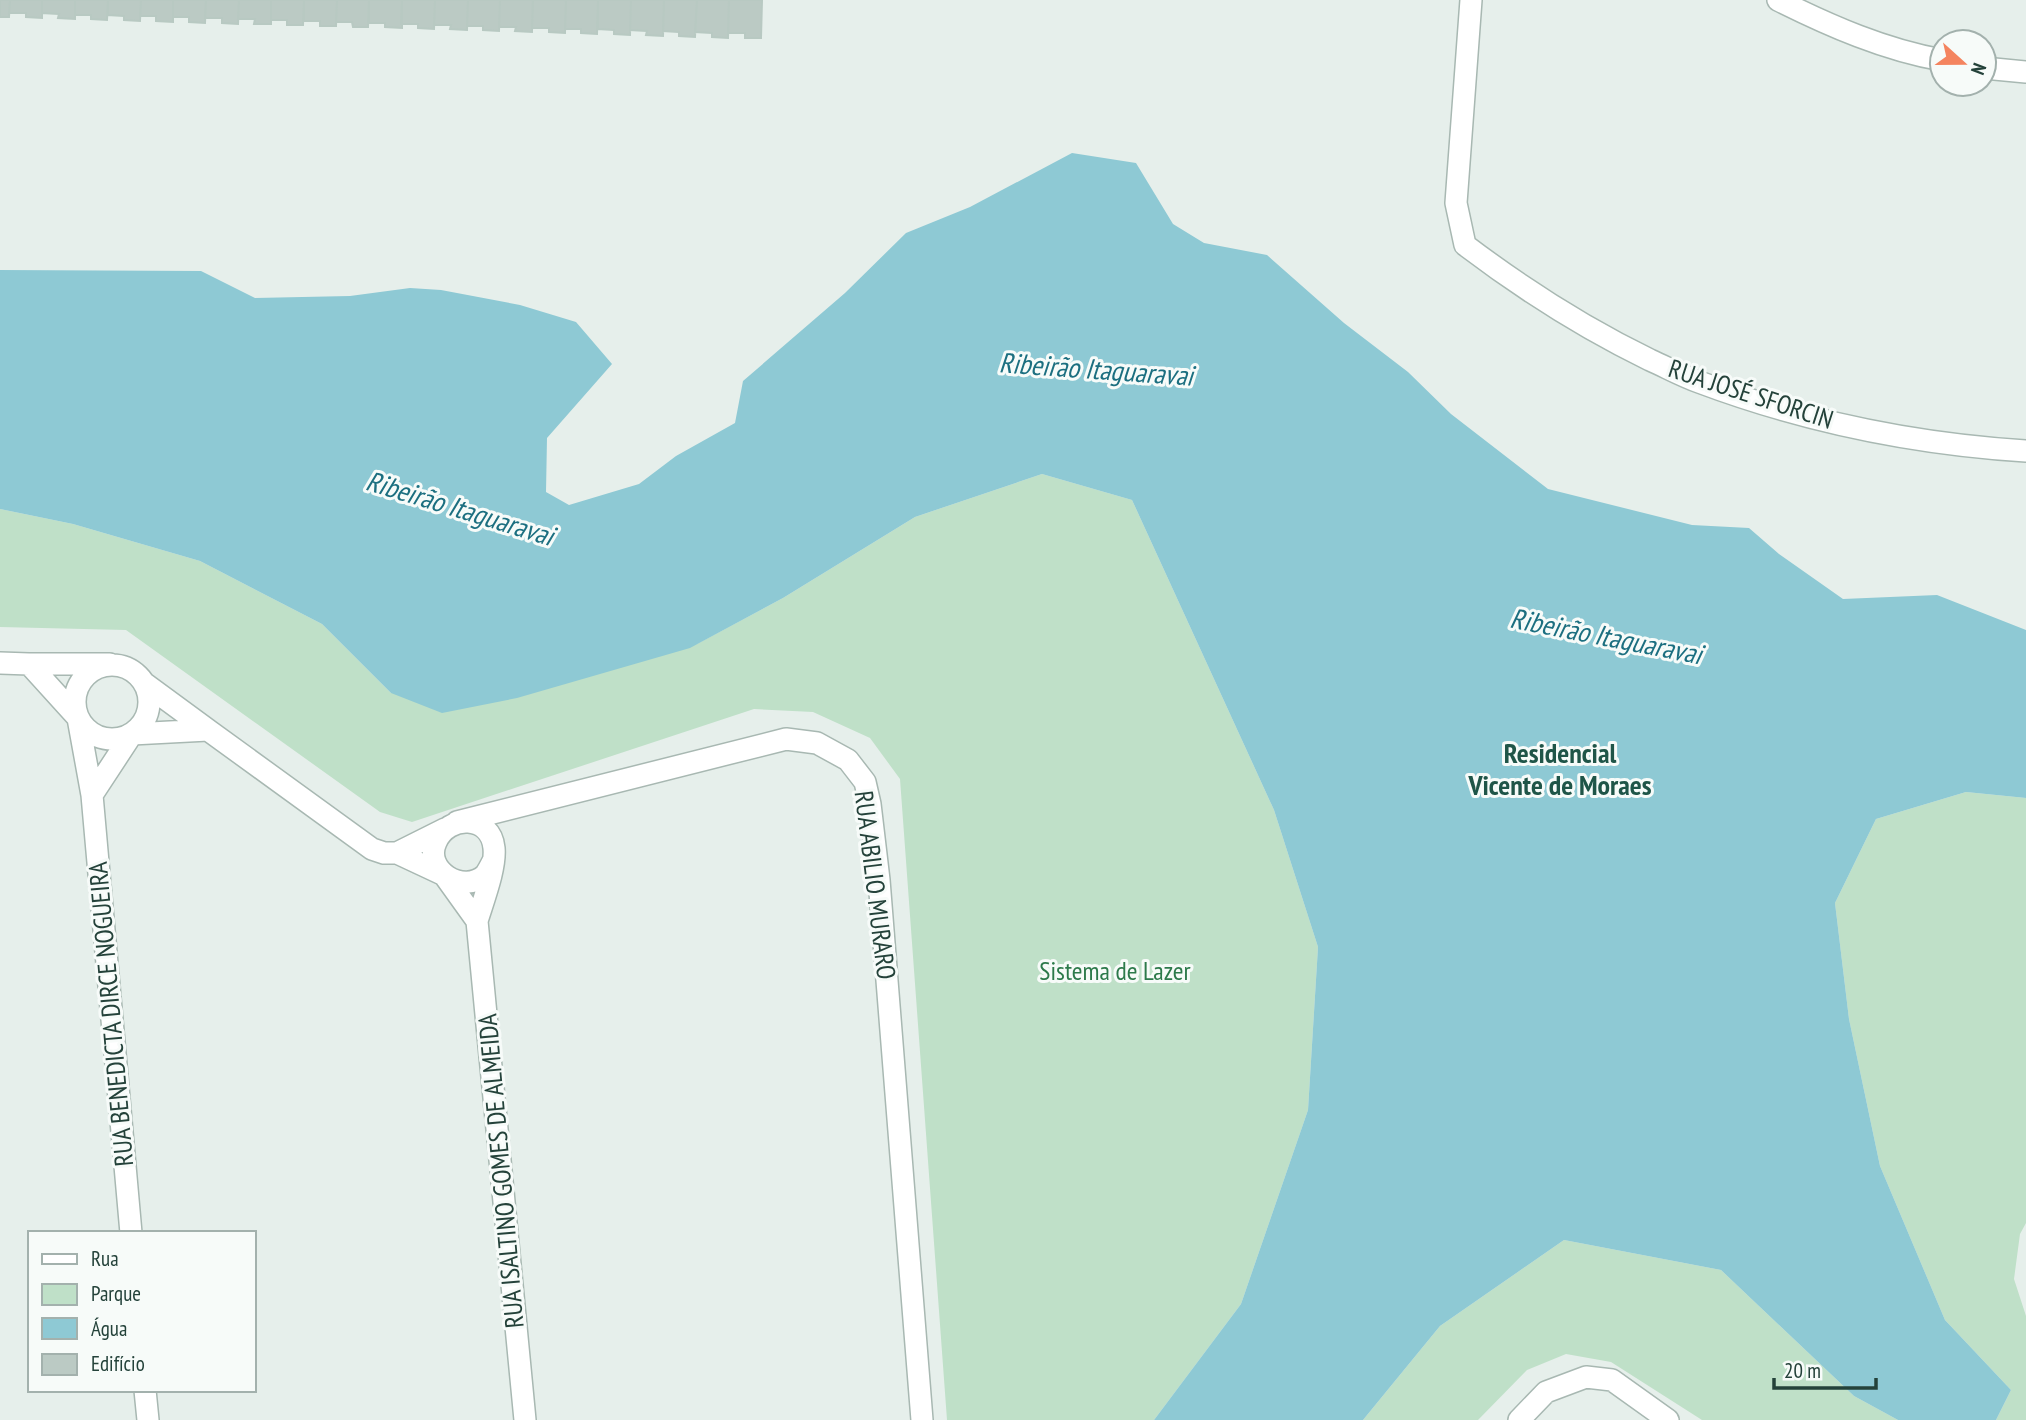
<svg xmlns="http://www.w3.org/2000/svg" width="2026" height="1420" viewBox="0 0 2026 1420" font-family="'PT Sans Narrow',sans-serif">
	<rect width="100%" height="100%" fill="#e6efeb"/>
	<!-- green -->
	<path fill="#bfe0c8" d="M1042 474 1132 500 1274 810 1318 947 1308 1110 1241 1304 1154 1420H947L900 779 870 738 813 712 754 709 412 822 380 812 126 630 0 627V509L73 524 200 561 322 624 391 693 697 644 783 598 915 517Z
		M1966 792 2026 798V1223L2020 1234 2014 1279 2026 1316V1420H1996L2011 1390 1945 1320 1880 1166 1849 1019 1835 903 1876 819Z
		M1564 1240 1721 1270 1854 1396 1898 1420H1702L1611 1362 1566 1354 1527 1370 1478 1420H1363L1440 1326Z"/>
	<!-- water -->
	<path fill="#8ec9d4" d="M1072 153 1136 163 1173 224 1204 243 1267 255 1344 323 1408 372 1451 414 1548 489 1692 525 1749 528 1779 554 1843 599 1937 595 2026 630V798L1966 792 1876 819 1835 903 1849 1019 1880 1166 1945 1320 2011 1390 1996 1420H1898L1854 1396 1721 1270 1564 1240 1440 1326 1363 1420H1154L1241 1304 1308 1110 1318 947 1274 810 1132 500 1042 474 915 517 783 598 690 648 517 698 442 713 391 693 322 624 200 561 73 524 0 509V270L201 271 255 298 350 296 410 288 441 290 520 305 576 322 612 364 547 438 546 492 569 505 639 484 676 456 735 423 743 381 845 293 906 233 970 207Z"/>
	<!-- building -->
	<path fill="#bbcac4" stroke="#b8c9c2" stroke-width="2" d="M0 0H10L9 17H0Z
		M10 0H42V18L26 17V13H9Z
		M42 0H75V19L58 18 59 14 42 13Z
		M75 0H108L107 20 91 19V15H75Z
		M108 0H141L140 21 124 20V16L108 15Z
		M141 0H173V22L156 21V16H140Z
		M173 0H206L205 23 189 22V17H173Z
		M206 0H239L238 24 222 23V18H205Z
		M239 0H271V24H254L255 19H238Z
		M271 0H304L303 25H287V20H271Z
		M304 0H337L336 26H320V21H304Z
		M337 0H369L368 27H353L352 22H336Z
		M369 0H402V28L385 27V23H369Z
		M402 0H435L434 29 418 28V24H401Z
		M435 0H468L467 30 450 29 451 25H434Z
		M468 0H500L499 31 483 30V26H467Z
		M500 0H533L532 32 515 31 516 27H499Z
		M533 0H566L565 33 549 32V28H532Z
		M566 0H598L597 34 581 33V29H565Z
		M598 0H631L630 35 614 34V30L598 29Z
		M631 0H664L663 36 646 35 647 31 630 30Z
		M664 0H697L695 37 679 36V32L663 31Z
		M697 0H729L728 38 712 37V33L695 32Z
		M729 0H762L761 38H745V33H728Z"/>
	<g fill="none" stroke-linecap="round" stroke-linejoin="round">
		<!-- street casing -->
		<g stroke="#a8b8b2" stroke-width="24">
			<path id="street" d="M1471 0 1456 203 1465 245C1523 289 1584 328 1650 360 1666 367 1682 376 1699 382 1803 421 1915 444 2026 451
				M1778 0C1830 26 1885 50 1942 60
				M1984 68 2026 72
				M0 663 29 664
				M110 664H29L78 718 92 795 132 734 208 730 144 683
				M75 702a37 37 0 1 1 74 0a37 37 0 1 1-74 0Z
				M208 730 372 849 384 853H397
				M92 795 131 1233
				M457 822 786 739 817 743 848 760 865 782 870 804 879 880 922 1420
				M445 829 397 853 444 875 477 921C483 901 496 868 494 848 491 815 448 814 436 842 423 870 463 895 485 875 488 871 491 865 493 861
				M477 921 525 1420
				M145 1390 148 1420
				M1519 1420 1546 1392 1586 1377 1612 1380 1668 1420"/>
		</g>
		<!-- street -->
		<use href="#street" stroke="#fff" stroke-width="21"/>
	</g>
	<g text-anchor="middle" stroke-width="6" stroke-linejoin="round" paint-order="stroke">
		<!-- street labels -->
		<g font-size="26" fill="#24423a" stroke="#f7fbf9">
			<text transform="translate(1751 394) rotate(18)" y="9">RUA JOSÉ SFORCIN</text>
			<text transform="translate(875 885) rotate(83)" y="9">RUA ABILIO MURARO</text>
			<text transform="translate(111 1014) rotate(-95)" y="9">RUA BENEDICTA DIRCE NOGUEIRA</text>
			<text transform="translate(501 1171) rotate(-95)" y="9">RUA ISALTINO GOMES DE ALMEIDA</text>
		</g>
		<!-- park labels -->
		<g font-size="26" fill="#2d7a4b" stroke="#f7fbf9">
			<text x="1115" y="980">Sistema de Lazer</text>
		</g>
		<!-- water labels -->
		<g font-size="28" font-style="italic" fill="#1c6f80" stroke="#f7fbf9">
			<text transform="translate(1096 369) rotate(4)" y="10">Ribeirão Itaguaravai</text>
			<text transform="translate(460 508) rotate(17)" y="10">Ribeirão Itaguaravai</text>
			<text transform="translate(1606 636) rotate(11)" y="10">Ribeirão Itaguaravai</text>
		</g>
		<!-- neighbourhood labels -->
		<g font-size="28" font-weight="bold" fill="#1f5548" stroke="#f7fbf9">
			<text x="1560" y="763">Residencial<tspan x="1560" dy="32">Vicente de Moraes</tspan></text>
		</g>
	</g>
	<!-- legend -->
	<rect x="28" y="1231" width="228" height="161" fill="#f7fbf9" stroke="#a3b1ad" stroke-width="2"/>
	<rect x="42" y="1254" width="35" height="10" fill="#ffffff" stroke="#a3b1ad" stroke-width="2"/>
	<text x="91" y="1266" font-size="21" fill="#24423a">Rua</text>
	<rect x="42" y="1284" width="35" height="21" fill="#bfe0c8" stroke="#a3b1ad" stroke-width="2"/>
	<text x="91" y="1301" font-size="21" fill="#24423a">Parque</text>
	<rect x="42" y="1318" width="35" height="21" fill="#8ec9d4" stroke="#a3b1ad" stroke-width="2"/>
	<text x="91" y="1336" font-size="21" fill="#24423a">Água</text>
	<rect x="42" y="1354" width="35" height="21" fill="#bbcac4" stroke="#a3b1ad" stroke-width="2"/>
	<text x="91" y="1371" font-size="21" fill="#24423a">Edifício</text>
	<!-- north arrow -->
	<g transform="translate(1963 63) rotate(111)"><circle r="33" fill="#f7fbf9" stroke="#a3b1ad" stroke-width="2"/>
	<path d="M0-5L12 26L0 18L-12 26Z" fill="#f4845f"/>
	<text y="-10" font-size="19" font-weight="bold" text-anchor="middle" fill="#24423a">N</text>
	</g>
	<!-- scale -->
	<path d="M1774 1378v10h102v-10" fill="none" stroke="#24423a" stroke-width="3.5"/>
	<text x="1784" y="1378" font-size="21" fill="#24423a" stroke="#f7fbf9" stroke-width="5" paint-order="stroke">20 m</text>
</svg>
